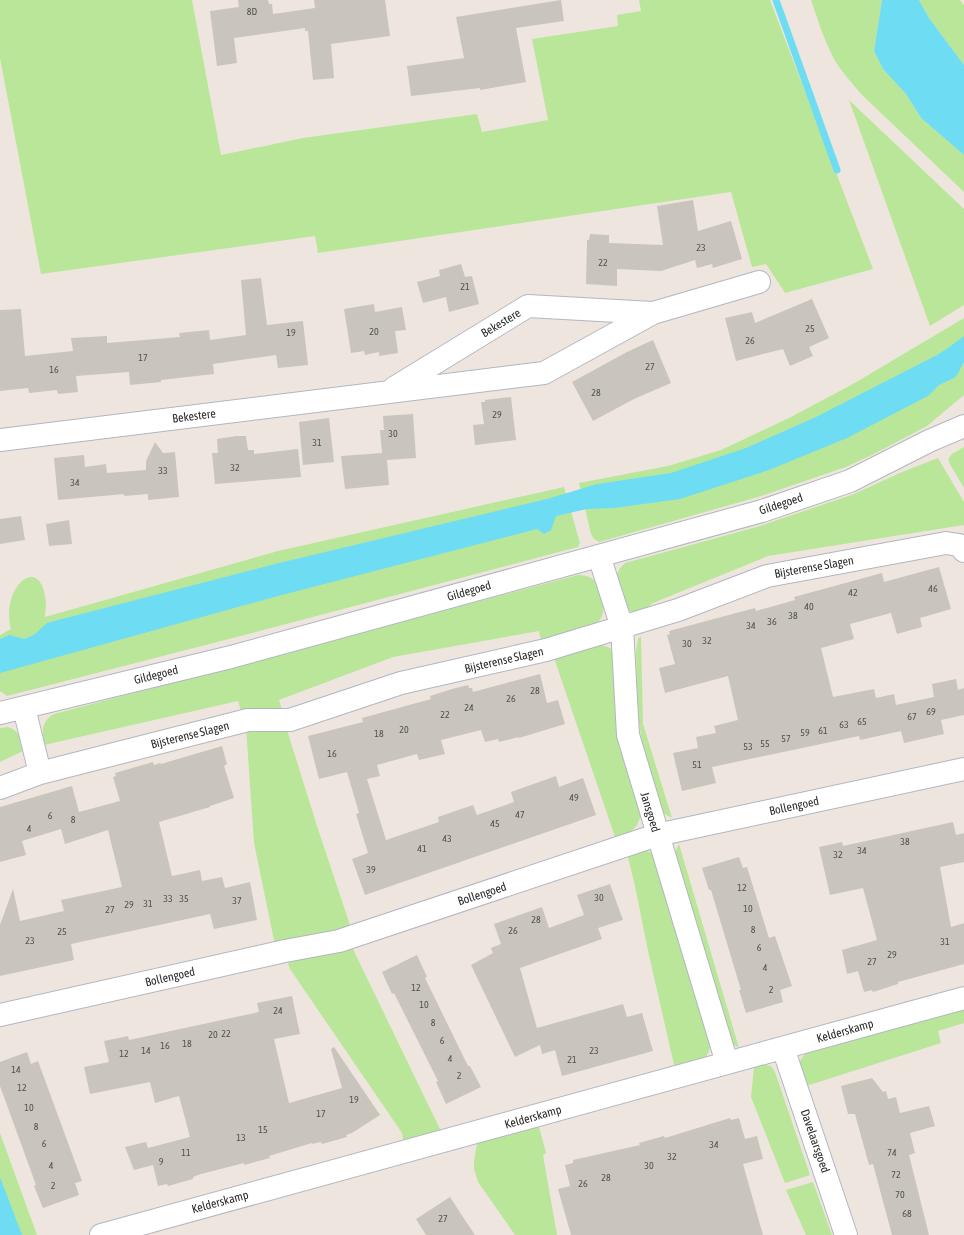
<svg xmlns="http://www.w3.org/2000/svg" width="964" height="1235" viewBox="0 0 964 1235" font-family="'Asap Condensed',sans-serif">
	<rect width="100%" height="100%" fill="#eee6de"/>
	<!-- green -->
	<path fill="#bae699" d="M0 0H192L221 155 303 138 477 114 482 132 548 120 532 39 618 26 617 15 641 11 639 0H770L873 269 785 293 766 264 752 267 731 192 318 253 315 236 41 274 0 58Z
		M811 0H882L874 51 883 69 906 94 921 118 964 155V192L861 94C852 83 841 71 834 59 824 40 818 20 811 0Z
		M919 0H960L964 5V65L929 18Z
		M849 100 964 209V305L930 326Z
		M964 318V395L927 426 874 454 846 467 758 497 599 542 594 539 591 534 579 483 668 466 721 450 789 418 853 384Z
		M964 447V488L951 466 948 459 952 454Z
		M938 458 964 502V525L768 556 653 603 643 611 638 614 628 610 621 600 616 576 620 568 625 563 760 526 854 494 902 472Z
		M564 487 580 543 578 547 229 639 7 696 0 691V635L11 629C0 589 38 554 45 596 47 603 45 610 45 617L278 551Z
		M578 575C584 575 592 577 595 581 603 590 608 613 598 622 587 631 556 636 541 640L539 631 393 657 279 700 283 713 242 715 238 701 44 745C42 732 41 721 54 714Z
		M641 636 643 724 672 818 661 812 655 795 642 742 638 717 636 651 638 639Z
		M599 644 610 648 615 653 641 815C636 831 630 833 615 837L553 655Z
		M8 727C19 730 22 740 25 750L0 762V728Z
		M246 727H288V733L317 826 351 928 275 945 254 843Z
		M679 844 739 1048 733 1044 730 1040 675 855V852Z
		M641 849 652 853 656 857 711 1039C710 1064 696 1063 675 1069L648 951 635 886 627 853Z
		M352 947 438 1125 443 1134 404 1145 402 1133 290 969 287 961Z
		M964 1008V1023L938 1031 941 1043 800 1088C799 1071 794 1062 809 1051Z
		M762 1064 771 1066 775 1072 810 1175 785 1183 751 1097 754 1067Z
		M539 1127 546 1153 543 1155 557 1235H515L478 1182 474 1169V1161L477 1143Z
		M0 1133 37 1235H0Z
		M813 1182 832 1235H806L786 1190Z"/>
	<!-- water -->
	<path fill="#6edcf3" d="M882 0H919L929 18 964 65V155L921 118 906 94 883 69 874 51Z
		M964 336V362L957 375 954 378 939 385 928 396 847 438 769 470 680 499 614 508 587 509 556 516 551 530 544 534 537 529 278 596 0 673V639L9 635 25 639 35 634 47 623 58 620 275 564 547 499 597 484 671 473 746 448 816 417 937 355 948 348Z
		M0 1177 22 1235H0Z"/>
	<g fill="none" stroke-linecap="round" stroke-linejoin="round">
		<!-- stream -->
		<path stroke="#6edcf3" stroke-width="7" d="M776 0 837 170"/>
	</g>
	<!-- building -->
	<path fill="#c9c4bc" d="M238 0H268L269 4H272L273 14 315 8 314 0H385L390 36 331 44 334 78 313 80 308 31H305V28L234 38 237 63 217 66 210 11 239 7Z
		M561 0 564 21 516 28 526 82 480 90V88L411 96 407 66 464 58 456 17Z
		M693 200 698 231 731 221 742 259 713 268 712 264 697 268 695 260 661 271 617 269V286L586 284 587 240H589L590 234 609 235V243L663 245 657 206Z
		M461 264 465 277 472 276 479 304 449 312 446 297 423 303 417 282 440 276 439 270Z
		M261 278 267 325 303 321 308 365 278 368 276 355 213 364 214 374 161 380V382L130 385 129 372 76 376 78 392 58 394 57 390 29 393 28 388 0 391V310L21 309 25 356 73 351 71 338 107 336V343L180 337 179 333 209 330 210 340 246 335 241 280Z
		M812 299 829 338 809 347 813 356 790 366 783 349 736 361 725 318 752 312 755 323Z
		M374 304 375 312 402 307 406 330 395 331 398 353 379 356V352L365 355 364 351 351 353 344 309Z
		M653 340 671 383 634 399 593 421 572 382 627 352Z
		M511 397 516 440 475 445 473 425 484 424 481 402H485V400Z
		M413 414 416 458 387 460 389 485 345 489 341 456 382 453 380 430H384L383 416Z
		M329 418 334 462 303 465 299 422Z
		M236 436H246L248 450H254V454L298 449 301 477 215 484 212 453H218L217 439Z
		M155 442 163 453 175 452 179 497 148 500V494L124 496V494L58 500 54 458 84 455 85 467 106 464 107 473 146 470V461Z
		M21 516 25 540 0 544V519Z
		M69 520 72 544 49 546 46 524Z
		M939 567 951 609 920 618 922 627 897 634 891 613 850 624 854 639 821 648 833 697 874 689 876 698 894 694 896 705 934 697 932 684 956 679 958 690 964 688V715L941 720 944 734 904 743 901 731 860 740 859 736 712 767 716 783 682 791 673 753 698 748 696 737 716 733 714 726 738 720 728 676 665 693 659 668 675 664 667 635 670 634 669 631 755 608 756 611 774 606 795 600 794 597 882 573 884 582Z
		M540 674 547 703 558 700 565 724 519 738V737L499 742 498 739 485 742 481 730 441 740 445 754 419 760 417 754 377 765 380 776 367 779 386 840 439 822 438 817 473 805 477 815 514 802 511 792 556 776 559 787 583 778 596 815 365 895 352 859 368 853 356 814 359 813 347 772 319 779 308 736 363 722 362 718 431 699 430 696 452 689 468 685 469 688H472L473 692Z
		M222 746 227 764 224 766 234 798 210 806V807L159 822 172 876 200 870 202 881 222 877 225 888 250 882 257 920 214 929 210 914 71 944 74 960 0 976V925L13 889 20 921 64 911 61 900 122 887 108 830 65 844 61 829 22 841 26 855 0 862V807L72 786 79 812 120 801 113 777 116 776 115 773 153 762 154 765 160 763 161 764Z
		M953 822 956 835 964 833V862L940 867 951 927 964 923V964L898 982V984L873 992 872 990 864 992 858 971 847 974 842 950 877 940 863 888 830 895 819 847 842 842 843 846Z
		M739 857 743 868 747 867 769 938 775 936 792 986 780 990 783 1002 746 1013 739 990H741L711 890H709L702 868Z
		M610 884 623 920 598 928 602 939 520 968 537 1028 623 1004 627 1017 642 1013 653 1051 562 1076 555 1050 542 1054 540 1045 515 1057 471 965 493 953 491 948 501 944 494 924 542 907 549 928 584 915 577 895Z
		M417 955 427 977 425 978 468 1066H470L481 1087 446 1104 436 1082 438 1081 394 993 392 994 382 972Z
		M292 996 300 1034 274 1039 289 1103 342 1088 331 1049 334 1047 380 1115 352 1133 346 1135 347 1137 322 1144 321 1142 312 1144V1143L269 1156 270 1158 244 1165V1163L201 1174 193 1177V1179L168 1186 167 1184 158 1186 153 1165 134 1170 125 1147 146 1142 148 1148 190 1137 179 1096 155 1103 150 1082 90 1094 84 1067 109 1062 104 1041 128 1036 129 1040 259 1012 257 1003Z
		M27 1052 31 1064 38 1061 82 1181 75 1183 79 1195 43 1208 34 1186 36 1185 0 1086V1062Z
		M872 1078 883 1092 886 1091 888 1099 896 1097 900 1113 929 1106 935 1126 910 1133 915 1153 909 1155 929 1235H892L873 1164 869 1165 855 1114H848L841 1086Z
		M730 1118 731 1120 739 1118 745 1139 757 1136 763 1159 743 1164 763 1235H571L558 1189 570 1186 565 1165 573 1163V1160L640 1145 639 1143 664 1136 665 1138Z
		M450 1197 461 1214 475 1235H426L416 1219Z"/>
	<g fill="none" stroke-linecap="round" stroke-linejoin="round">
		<!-- minor casing -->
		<g stroke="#b2b6c0" stroke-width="24">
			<path id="minor" d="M394 388 528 306 653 313
				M0 440 544 373 653 313 759 282
				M599 556 622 627 628 735 727 1063
				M24 708 40 773
				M0 713 231 657 762 511 850 481 929 441 964 426
				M0 788 40 773 248 720H290L401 683 546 650 678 610 767 576 946 543 959 545 964 551
				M0 1015 285 951 339 941 657 835 964 769
				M783 1048 846 1235
				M101 1235 964 998"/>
		</g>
		<!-- minor -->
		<use href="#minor" stroke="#fff" stroke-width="22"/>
	</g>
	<g text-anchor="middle" stroke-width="3" stroke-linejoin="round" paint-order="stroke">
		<!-- number labels -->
		<g font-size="10" fill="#535250">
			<text x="252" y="15">8D</text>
			<text x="701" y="251">23</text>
			<text x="603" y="266">22</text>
			<text x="465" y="290">21</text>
			<text x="810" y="332">25</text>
			<text x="374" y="335">20</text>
			<text x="291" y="336">19</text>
			<text x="750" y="344">26</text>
			<text x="143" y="361">17</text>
			<text x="650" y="370">27</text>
			<text x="54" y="373">16</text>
			<text x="596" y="396">28</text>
			<text x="497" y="418">29</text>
			<text x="393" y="437">30</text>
			<text x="317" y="446">31</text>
			<text x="235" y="471">32</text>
			<text x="163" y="474">33</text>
			<text x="75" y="486">34</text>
			<text x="933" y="592">46</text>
			<text x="853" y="596">42</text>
			<text x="809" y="610">40</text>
			<text x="793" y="619">38</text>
			<text x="772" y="625">36</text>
			<text x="751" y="629">34</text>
			<text x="707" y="644">32</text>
			<text x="687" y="647">30</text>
			<text x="535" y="694">28</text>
			<text x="511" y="702">26</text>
			<text x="469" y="711">24</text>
			<text x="931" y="715">69</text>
			<text x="445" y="718">22</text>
			<text x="912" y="720">67</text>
			<text x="862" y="725">65</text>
			<text x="844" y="728">63</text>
			<text x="404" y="733">20</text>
			<text x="823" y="734">61</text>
			<text x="805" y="736">59</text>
			<text x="379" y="737">18</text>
			<text x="786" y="742">57</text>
			<text x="765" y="747">55</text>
			<text x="748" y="750">53</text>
			<text x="332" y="757">16</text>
			<text x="697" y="768">51</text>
			<text x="574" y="801">49</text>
			<text x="520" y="818">47</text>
			<text x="50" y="819">6</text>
			<text x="73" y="823">8</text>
			<text x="495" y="827">45</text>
			<text x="29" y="832">4</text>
			<text x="447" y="842">43</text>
			<text x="905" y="845">38</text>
			<text x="422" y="852">41</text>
			<text x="862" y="854">34</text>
			<text x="838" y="858">32</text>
			<text x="371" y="873">39</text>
			<text x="742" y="891">12</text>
			<text x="599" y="901">30</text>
			<text x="168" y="902">33</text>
			<text x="184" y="902">35</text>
			<text x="237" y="904">37</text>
			<text x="148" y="907">31</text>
			<text x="129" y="908">29</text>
			<text x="748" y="912">10</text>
			<text x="110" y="913">27</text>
			<text x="536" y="923">28</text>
			<text x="753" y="933">8</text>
			<text x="513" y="934">26</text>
			<text x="62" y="935">25</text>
			<text x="30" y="944">23</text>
			<text x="945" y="945">31</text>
			<text x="759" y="951">6</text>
			<text x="892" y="958">29</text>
			<text x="872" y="965">27</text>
			<text x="765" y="971">4</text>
			<text x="416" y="991">12</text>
			<text x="771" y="993">2</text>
			<text x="424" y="1008">10</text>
			<text x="278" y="1014">24</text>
			<text x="433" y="1026">8</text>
			<text x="226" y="1037">22</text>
			<text x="213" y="1038">20</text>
			<text x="442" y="1044">6</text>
			<text x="187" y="1047">18</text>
			<text x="165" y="1049">16</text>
			<text x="146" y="1054">14</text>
			<text x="594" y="1054">23</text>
			<text x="124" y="1057">12</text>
			<text x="450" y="1062">4</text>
			<text x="572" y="1063">21</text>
			<text x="16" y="1073">14</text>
			<text x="459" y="1079">2</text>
			<text x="22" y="1091">12</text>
			<text x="354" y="1103">19</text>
			<text x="29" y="1111">10</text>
			<text x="321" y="1117">17</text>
			<text x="36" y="1130">8</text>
			<text x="263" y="1133">15</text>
			<text x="241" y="1141">13</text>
			<text x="44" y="1147">6</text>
			<text x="714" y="1148">34</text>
			<text x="186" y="1156">11</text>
			<text x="892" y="1156">74</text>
			<text x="672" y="1160">32</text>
			<text x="161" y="1165">9</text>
			<text x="51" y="1169">4</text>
			<text x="649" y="1169">30</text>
			<text x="896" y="1178">72</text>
			<text x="606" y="1181">28</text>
			<text x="583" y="1187">26</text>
			<text x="53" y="1189">2</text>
			<text x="900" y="1198">70</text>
			<text x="907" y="1217">68</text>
			<text x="443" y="1222">27</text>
		</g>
		<!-- street labels -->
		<g font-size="12" fill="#2c2c2c" stroke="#fff">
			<text transform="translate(501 323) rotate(-31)" y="4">Bekestere</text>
			<text transform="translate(194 416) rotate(-7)" y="4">Bekestere</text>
			<text transform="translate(781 504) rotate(-18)" y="4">Gildegoed</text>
			<text transform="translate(814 567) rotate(-10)" y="4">Bijsterense Slagen</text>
			<text transform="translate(469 591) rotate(-16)" y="4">Gildegoed</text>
			<text transform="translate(504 660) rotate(-13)" y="4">Bijsterense Slagen</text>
			<text transform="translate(156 675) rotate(-14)" y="4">Gildegoed</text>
			<text transform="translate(190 735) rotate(-14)" y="4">Bijsterense Slagen</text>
			<text transform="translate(794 806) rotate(-12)" y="4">Bollengoed</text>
			<text transform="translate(650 812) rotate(73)" y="4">Jansgoed</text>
			<text transform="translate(482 894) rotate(-18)" y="4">Bollengoed</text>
			<text transform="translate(170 977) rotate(-13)" y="4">Bollengoed</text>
			<text transform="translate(845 1031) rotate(-16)" y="4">Kelderskamp</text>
			<text transform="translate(533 1117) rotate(-16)" y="4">Kelderskamp</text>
			<text transform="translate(815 1141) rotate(71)" y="4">Davelaarsgoed</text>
			<text transform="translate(220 1202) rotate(-15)" y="4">Kelderskamp</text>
		</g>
	</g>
</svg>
